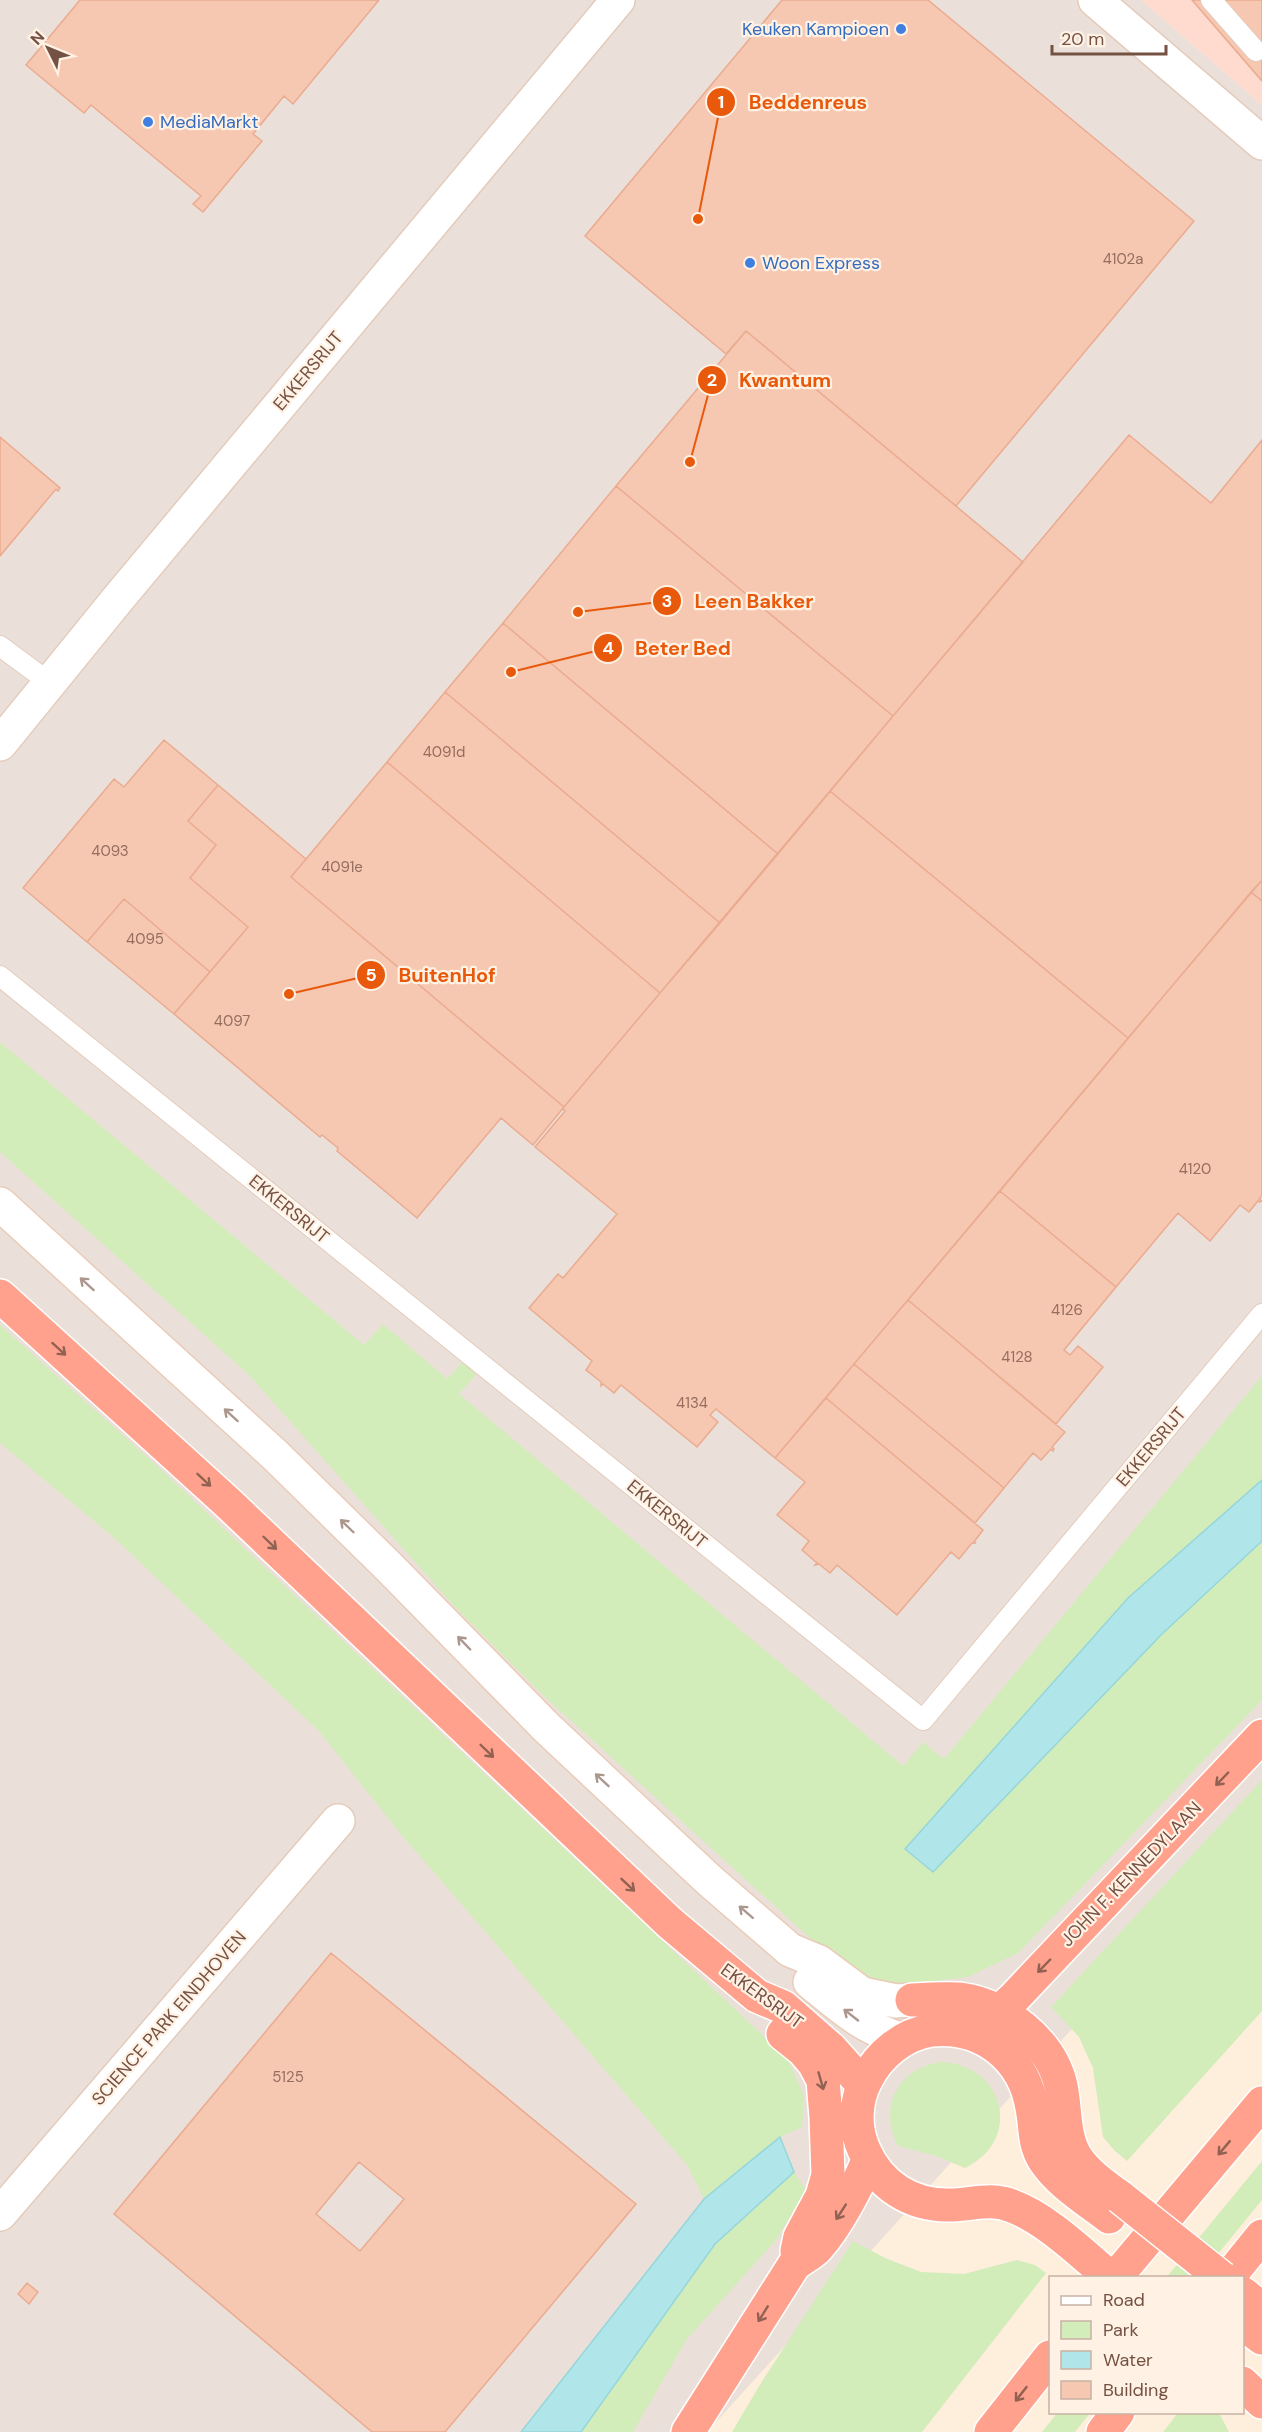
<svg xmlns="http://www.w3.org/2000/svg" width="1262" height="2432" viewBox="0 0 1262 2432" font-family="'DM Sans',sans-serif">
	<rect width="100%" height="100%" fill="#feeedc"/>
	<!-- commercial -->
	<path fill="#ffdacf" d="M1141 0H1262V105Z"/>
	<!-- industrial -->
	<path fill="#ebe0d9" d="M0 0H1141L1262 105V1819L707 2432H0Z"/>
	<!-- green -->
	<path fill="#d2ecba" d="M0 1042 364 1345 383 1324 447 1379 465 1359 480 1370 459 1394 903 1766 923 1742 944 1759 1262 1376V1480L1128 1598 1162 1634 1262 1541V1700L1018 1953 968 1977 898 1985 863 1977 832 1958 545 1697 454 1606 249 1375 0 1152Z
		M0 1325 156 1465 788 2059 804 2096 802 2127 780 2137 704 2199 687 2165 399 1832 319 1731 112 1536 0 1443Z
		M1262 1780V2011L1127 2161 1115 2151 1103 2137 1093 2068 1079 2037 1051 2007Z
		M940 2062C1004 2063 1024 2140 965 2168L936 2156 898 2146C878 2108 897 2069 940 2062Z
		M1262 2161V2200L1199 2277 1166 2278Z
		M794 2172 806 2190 776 2240 686 2340 633 2432H581L715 2244Z
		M853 2241 885 2258 921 2272 964 2274 1017 2260 1035 2265 1046 2273 922 2432H732L761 2383Z
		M1058 2412H1090V2413L1075 2432H1042Z
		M1178 2413H1219L1229 2432H1163Z"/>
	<!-- water -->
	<path fill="#b0e5e9" stroke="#95d6db" stroke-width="1.5" d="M1262 1480V1541L1162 1634 933 1872 905 1849 1128 1598Z
		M780 2137 794 2172 715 2244 581 2432H521L704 2199Z"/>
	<!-- building -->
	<path fill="#f6c7b1" stroke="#eaab90" stroke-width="1.5" fill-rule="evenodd" d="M80 0H379L293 104 284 96 253 134 262 141 203 212 193 204 201 196 91 105 84 113 26 65Z
		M782 0H928L1194 221 956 506 746 331 726 354 585 236Z
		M1192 0H1262V81Z
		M746 331 1023 562 893 716 616 486Z
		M1129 435 1211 503 1262 440V880L1128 1038 830 791Z
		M0 437 60 488 58 491 56 489 0 556Z
		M616 486 893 716 778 854 503 623Z
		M503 623 778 854 720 923 445 692Z
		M445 692 720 923 660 993 387 762Z
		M164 740 218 785 188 821 216 845 190 878 248 927 210 972 124 899 87 942 23 888 114 779 124 787Z
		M387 762 660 993 564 1107 291 877Z
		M218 785 306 859 291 877 564 1107 533 1145 501 1118 417 1218 337 1151 338 1148 322 1135 320 1137 174 1014 248 927 190 878 216 845 188 821Z
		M830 791 1128 1038 775 1458 716 1409 710 1415 718 1422 697 1447 621 1385 614 1393 603 1384 601 1386V1382L586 1370 592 1361 529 1308 558 1274 563 1278 617 1214 535 1147 565 1111 563 1109 564 1107Z
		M1262 880V901L1251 892Z
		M1251 892 1262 901V1196L1259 1199 1262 1201 1260 1202 1258 1201 1249 1212 1240 1205 1210 1241 1178 1213 1116 1287 1000 1191Z
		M124 899 210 972 174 1014 87 942Z
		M1000 1191 1116 1287 1064 1350 1070 1355 1078 1346 1103 1367 1056 1424 908 1300Z
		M908 1300 1065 1432 1052 1447 1054 1449 1053 1451 1051 1449 1041 1460 1033 1453 1004 1488 854 1364Z
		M854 1364 1004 1488 975 1523 826 1398Z
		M826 1398 983 1530 974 1542 976 1543H972L959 1559 951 1552 897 1615 837 1565 830 1573 819 1564 815 1565 817 1563 802 1550 809 1541 777 1515 805 1482 775 1458Z
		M331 1953 636 2204 445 2432H372L114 2214ZM359 2162 404 2199 360 2251 316 2214Z
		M27 2283 38 2292 29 2304 18 2294Z"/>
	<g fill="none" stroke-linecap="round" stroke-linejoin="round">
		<!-- lane casing -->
		<g stroke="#e4cbbb" stroke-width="22">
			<path id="lane" d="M1211 0 1256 51
				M0 646 50 683
				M0 976 923 1720 1262 1314"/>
		</g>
		<!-- street casing -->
		<g stroke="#e4cbbb" stroke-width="36">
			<path id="street" d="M1095 0 1262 143
				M0 744 117 600 618 0
				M0 2214 338 1821"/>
		</g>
		<!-- secondary casing -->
		<g stroke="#eacbb7" stroke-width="36">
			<path id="secondary" d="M0 1204 275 1455 389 1567 546 1727 709 1880 790 1950 819 1962 862 1994 896 2001 912 2000
				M810 1982C843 2009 861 2026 902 2040"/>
		</g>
		<!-- highway casing -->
		<g stroke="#fff" stroke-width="36">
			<path id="highway" d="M0 1296 227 1502 670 1923 757 1996 783 2007 831 2049 863 2085
				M912 2000C928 1999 943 1998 958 1999 1003 2004 1051 2041 1061 2086 1066 2109 1063 2136 1076 2157 1086 2173 1105 2186 1120 2197
				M783 2034 803 2050 814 2063 823 2080 826 2117 828 2175 822 2196 800 2237 797 2251
				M975 2034 1013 1999 1262 1736
				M1109 2217C1087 2200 1059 2183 1044 2160 1033 2142 1036 2127 1032 2108 1024 2058 983 2025 932 2030 904 2034 879 2054 866 2080 855 2101 854 2128 864 2150 879 2185 911 2206 950 2205 971 2205 991 2197 1012 2206 1047 2219 1082 2254 1111 2278
				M1115 2278 1262 2103
				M1228 2278 1262 2236
				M1242 2293 1262 2309
				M1242 2323 1262 2338
				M1242 2383 1262 2402
				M688 2432 794 2265C801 2259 811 2254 817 2248 836 2227 858 2186 868 2160
				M991 2432 1050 2357
				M1103 2432 1118 2412"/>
		</g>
		<!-- lane -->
		<use href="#lane" stroke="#fff" stroke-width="20"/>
		<!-- street -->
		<use href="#street" stroke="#fff" stroke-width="33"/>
		<!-- secondary -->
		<use href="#secondary" stroke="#fff" stroke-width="33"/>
		<!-- highway -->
		<use href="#highway" stroke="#ffa18d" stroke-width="33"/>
		<!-- highway-bridge casing -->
		<g stroke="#fff" stroke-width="36" stroke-linecap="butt">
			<path id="highway-bridge" d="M1120 2197 1222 2278"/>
		</g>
		<!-- highway-bridge -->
		<use href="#highway-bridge" stroke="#ffa18d" stroke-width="33"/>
	</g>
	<!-- one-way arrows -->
	<defs><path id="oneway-shaft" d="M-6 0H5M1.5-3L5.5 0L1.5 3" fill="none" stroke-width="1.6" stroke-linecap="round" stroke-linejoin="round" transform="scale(1.5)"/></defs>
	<g stroke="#ac978e">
		<use href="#oneway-shaft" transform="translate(87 1284) rotate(-138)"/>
		<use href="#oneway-shaft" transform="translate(231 1415) rotate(-138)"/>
		<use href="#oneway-shaft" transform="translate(347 1526) rotate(-136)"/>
		<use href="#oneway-shaft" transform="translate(464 1643) rotate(-134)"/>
		<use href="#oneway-shaft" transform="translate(602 1780) rotate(-137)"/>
		<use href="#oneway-shaft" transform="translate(746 1912) rotate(-139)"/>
		<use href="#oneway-shaft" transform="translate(851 2015) rotate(-142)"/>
	</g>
	<g stroke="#916152">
		<use href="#oneway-shaft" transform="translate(59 1349) rotate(42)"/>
		<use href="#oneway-shaft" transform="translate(204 1480) rotate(43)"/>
		<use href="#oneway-shaft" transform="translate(270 1543) rotate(44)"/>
		<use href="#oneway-shaft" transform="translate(487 1751) rotate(44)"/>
		<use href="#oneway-shaft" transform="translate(1222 1779) rotate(134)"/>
		<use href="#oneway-shaft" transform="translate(628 1885) rotate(43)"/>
		<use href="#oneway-shaft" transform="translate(1044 1966) rotate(134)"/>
		<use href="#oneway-shaft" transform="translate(821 2081) rotate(74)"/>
		<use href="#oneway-shaft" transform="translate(1224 2148) rotate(130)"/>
		<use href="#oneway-shaft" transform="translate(841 2212) rotate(123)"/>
		<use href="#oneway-shaft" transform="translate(763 2314) rotate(122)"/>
		<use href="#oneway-shaft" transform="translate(1021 2394) rotate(128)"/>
	</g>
	<!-- markers -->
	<g fill="#3f7fe0" stroke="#fff2e4" stroke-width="2">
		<circle cx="901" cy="29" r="6"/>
		<circle cx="148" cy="122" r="6"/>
		<circle cx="750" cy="263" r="6"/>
	</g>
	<g text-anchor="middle" stroke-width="4.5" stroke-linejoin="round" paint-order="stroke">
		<!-- number labels -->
		<g font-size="15" fill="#956e5e">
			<text x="1123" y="264">4102a</text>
			<text x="444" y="757">4091d</text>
			<text x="110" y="856">4093</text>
			<text x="342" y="872">4091e</text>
			<text x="145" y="944">4095</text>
			<text x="232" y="1026">4097</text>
			<text x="1195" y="1174">4120</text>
			<text x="1067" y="1315">4126</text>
			<text x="1017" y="1362">4128</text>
			<text x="692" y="1408">4134</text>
			<text x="288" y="2082">5125</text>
		</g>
		<!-- shop labels -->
		<g font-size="18" fill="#366cbe" stroke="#fff2e4" text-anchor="start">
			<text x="889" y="35" text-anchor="end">Keuken Kampioen</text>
			<text x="160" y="128">MediaMarkt</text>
			<text x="762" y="269">Woon Express</text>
		</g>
		<!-- street labels -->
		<g font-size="18" fill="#755143" stroke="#fff2e4">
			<text transform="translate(308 371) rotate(-50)" y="6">EKKERSRIJT</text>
			<text transform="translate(289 1209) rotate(39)" y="6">EKKERSRIJT</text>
			<text transform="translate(1151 1447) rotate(-50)" y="6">EKKERSRIJT</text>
			<text transform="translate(667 1514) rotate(39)" y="6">EKKERSRIJT</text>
			<text transform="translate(1131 1874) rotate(-46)" y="6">JOHN F. KENNEDYLAAN</text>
			<text transform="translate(762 1996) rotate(36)" y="6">EKKERSRIJT</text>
			<text transform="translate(169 2018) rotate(-49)" y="6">SCIENCE PARK EINDHOVEN</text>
		</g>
	</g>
	<!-- callouts -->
	<path fill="none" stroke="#e8590c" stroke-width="2" d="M698 219L721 102M690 462L712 380M578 612L667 601M511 672L608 648M289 994L371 975"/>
	<g fill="#e8590c" stroke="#fff2e4" stroke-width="2">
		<circle cx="698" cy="219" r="6"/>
		<circle cx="690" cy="462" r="6"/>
		<circle cx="578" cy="612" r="6"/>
		<circle cx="511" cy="672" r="6"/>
		<circle cx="289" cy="994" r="6"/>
		<circle cx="721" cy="102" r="15"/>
		<circle cx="712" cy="380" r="15"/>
		<circle cx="667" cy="601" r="15"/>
		<circle cx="608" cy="648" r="15"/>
		<circle cx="371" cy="975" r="15"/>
	</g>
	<g font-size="18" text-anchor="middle" font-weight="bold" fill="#fff">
		<text x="721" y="108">1</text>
		<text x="712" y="386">2</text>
		<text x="667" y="607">3</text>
		<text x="608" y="654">4</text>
		<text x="371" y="981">5</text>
	</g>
	<g font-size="20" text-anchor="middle" font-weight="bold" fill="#e8590c" stroke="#fff2e4" stroke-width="4.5" stroke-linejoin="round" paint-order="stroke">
		<text x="808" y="109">Beddenreus</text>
		<text x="785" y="387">Kwantum</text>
		<text x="754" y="608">Leen Bakker</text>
		<text x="683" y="655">Beter Bed</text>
		<text x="447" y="982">BuitenHof</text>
	</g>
	<!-- legend -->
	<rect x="1049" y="2276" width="195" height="138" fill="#fff2e4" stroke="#c8b2a4" stroke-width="1.5"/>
	<rect x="1061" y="2296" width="30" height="9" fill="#ffffff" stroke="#c8b2a4" stroke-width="1.5"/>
	<text x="1103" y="2306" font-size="18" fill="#755143">Road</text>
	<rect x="1061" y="2321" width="30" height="18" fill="#d2ecba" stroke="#c8b2a4" stroke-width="1.5"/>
	<text x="1103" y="2336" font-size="18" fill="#755143">Park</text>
	<rect x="1061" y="2351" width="30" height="18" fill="#b0e5e9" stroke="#c8b2a4" stroke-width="1.5"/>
	<text x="1103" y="2366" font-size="18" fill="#755143">Water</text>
	<rect x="1061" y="2381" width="30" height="18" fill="#f6c7b1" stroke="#c8b2a4" stroke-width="1.5"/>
	<text x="1103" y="2396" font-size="18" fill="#755143">Building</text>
	<!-- north arrow -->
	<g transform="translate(48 48) rotate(313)" stroke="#fff2e4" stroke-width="4.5" paint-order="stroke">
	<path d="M0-4.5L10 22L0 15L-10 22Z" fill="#755143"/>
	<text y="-9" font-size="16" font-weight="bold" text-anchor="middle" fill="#755143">N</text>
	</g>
	<!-- scale -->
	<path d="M1052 45v9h114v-9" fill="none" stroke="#755143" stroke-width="3"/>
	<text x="1061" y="45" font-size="18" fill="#755143" stroke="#fff2e4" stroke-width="4.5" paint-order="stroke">20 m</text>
</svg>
